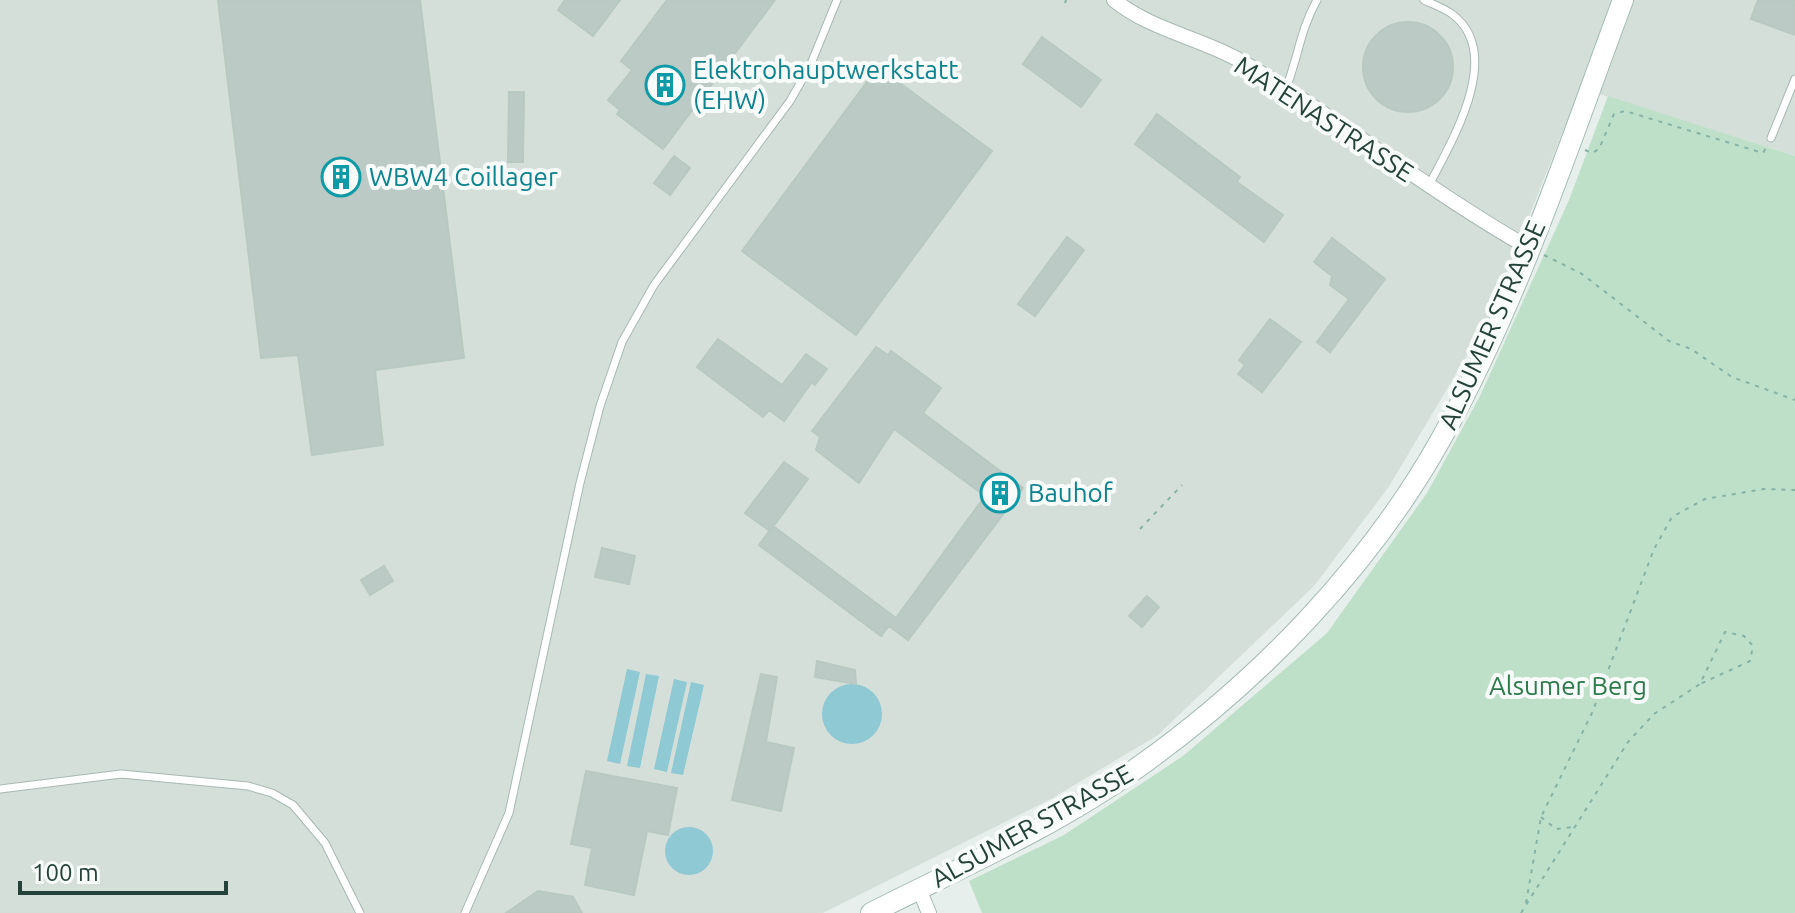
<svg xmlns="http://www.w3.org/2000/svg" width="1795" height="913" viewBox="0 0 1795 913" font-family="Ubuntu,sans-serif">
	<rect width="100%" height="100%" fill="#e6efeb"/>
	<!-- built -->
	<path fill="#d4dfda" d="M0 0H1795V156L1580 88 1488 320 1388 488 1314 586 1158 735 1051 799 823 913H0Z"/>
	<!-- green -->
	<path fill="#bfe0c8" d="M1608 96 1795 156V913H982L969 881 1064 835 1183 756 1327 633 1427 493 1480 396 1569 200Z"/>
	<!-- water -->
	<path fill="#8ec9d4" d="M627 669 640 672 620 764 607 761Z
		M646 674 659 676 640 768 627 766Z
		M674 679 687 682 667 772 654 769Z
		M691 682 704 685 683 775 671 773Z
		M822 714a30 30 0 1 1 60 0a30 30 0 1 1-60 0Z
		M665 851a24 24 0 1 1 48 0a24 24 0 1 1-48 0Z"/>
	<!-- building -->
	<path fill="#bbcac4" stroke="#b8c9c2" stroke-width="2" d="M218 0H420L464 358 375 370 383 445 312 455 298 355 261 358Z
		M565 0H620L593 36 558 10Z
		M667 0H775L663 149 617 114 620 110 608 100 632 70 621 61Z
		M1758 0H1795V35L1751 19Z
		M1363 67a45 45 0 1 1 90 0a45 45 0 1 1-90 0Z
		M1042 37 1101 80 1081 107 1023 64Z
		M878 67 992 151 856 335 742 251Z
		M509 92H524L523 162H508Z
		M1157 114 1240 177 1237 182 1283 215 1264 242 1135 144Z
		M674 156 690 168 670 195 654 183Z
		M1067 237 1084 250 1035 316 1018 304Z
		M1332 238 1385 279 1330 352 1317 342 1349 299 1330 285 1332 276 1314 262Z
		M1270 319 1301 342 1262 392 1238 374 1245 365 1239 360Z
		M718 339 782 385 806 354 827 369 815 385 812 382 784 421 769 410 763 417 697 367Z
		M876 347 888 355 891 351 941 388 923 413 1023 488 908 640 889 626 881 636 759 545 773 526 896 618 985 496 894 429 859 483 816 450 820 437 812 431Z
		M784 462 808 479 770 531 745 513Z
		M602 548 635 556 629 584 595 577Z
		M384 566 393 581 370 595 361 580Z
		M1147 596 1159 607 1142 627 1129 616Z
		M817 661 855 670 856 684 815 677Z
		M761 674 777 677 766 742 794 748 781 811 732 800Z
		M586 771 677 788 668 835 647 831 634 895 585 885 592 848 571 844Z
		M538 891 573 897 582 913H506Z"/>
	<g fill="none" stroke-linecap="round" stroke-linejoin="round">
		<!-- lane casing -->
		<g stroke="#a8b8b2" stroke-width="9">
			<path id="lane" d="M1424 0C1432 4 1444 8 1452 14 1505 53 1452 141 1429 185
				M1285 91C1298 59 1300 30 1317 0
				M1771 138 1795 79
				M0 789 121 774 248 786 272 793 293 805 325 843 360 913
				M465 913 509 813 580 483 600 406 622 342 654 285 790 101 810 66 837 0"/>
		</g>
		<!-- street casing -->
		<g stroke="#a8b8b2" stroke-width="16">
			<path id="street" d="M1114 0C1151 30 1201 38 1241 61 1339 119 1429 191 1529 248
				M919 889 929 913"/>
		</g>
		<!-- secondary casing -->
		<g stroke="#a4bbb3" stroke-width="22">
			<path id="secondary" d="M871 913C960 868 1056 826 1137 768 1257 683 1369 568 1441 439 1518 302 1568 147 1623 0"/>
		</g>
		<!-- path -->
		<path stroke="#86b3a5" stroke-width="2" stroke-dasharray="4 6" stroke-linecap="butt" d="M1065 3 1066 0
			M1585 150 1592 153 1599 149 1614 114 1625 111 1763 153 1767 146
			M1544 255 1582 274 1669 341 1691 349 1732 377 1795 400
			M1140 529 1182 485
			M1541 817 1556 829 1574 827
			M1526 903 1541 817 1592 713 1654 549 1672 517 1705 499 1764 489 1795 490
			M1521 913 1628 742 1654 714 1700 684 1725 632 1744 636 1753 646 1750 661 1700 684"/>
		<!-- lane -->
		<use href="#lane" stroke="#fff" stroke-width="7"/>
		<!-- street -->
		<use href="#street" stroke="#fff" stroke-width="14"/>
		<!-- secondary -->
		<use href="#secondary" stroke="#fff" stroke-width="20"/>
	</g>
	<!-- icons -->
	<defs>
		<g id="building-ring" transform="scale(2)"><circle r="9.5" fill="#f7fbf9" stroke="#0f9aa8" stroke-width="1.5"/><path d="M-4-6H4V6H1V3H-1V6H-4ZM-2.5-4.3h1.7v1.8h-1.7ZM.8-4.3h1.7v1.8H.8ZM-2.5-1h1.7V.8h-1.7ZM.8-1h1.7V.8H.8Z" fill="#0f9aa8"/></g>
	</defs>
	<g fill-rule="evenodd">
		<use href="#building-ring" x="665" y="85"/>
		<use href="#building-ring" x="341" y="177"/>
		<use href="#building-ring" x="1000" y="493"/>
	</g>
	<g text-anchor="middle" stroke-width="8" stroke-linejoin="round" paint-order="stroke">
		<!-- culture labels -->
		<g font-size="26" fill="#0d838f" stroke="#f7fbf9" text-anchor="start">
			<text x="693" y="79">Elektrohauptwerkstatt<tspan x="693" dy="30">(EHW)</tspan></text>
			<text x="369" y="186">WBW4 Coillager</text>
			<text x="1028" y="502">Bauhof</text>
		</g>
		<!-- street labels -->
		<g font-size="26" fill="#24423a" stroke="#f7fbf9">
			<text transform="translate(1324 119) rotate(33)" y="9">MATENASTRASSE</text>
			<text transform="translate(1492 325) rotate(-66)" y="9">ALSUMER STRASSE</text>
			<text transform="translate(1032 826) rotate(-29)" y="9">ALSUMER STRASSE</text>
		</g>
		<!-- park labels -->
		<g font-size="26" fill="#2d7a4b" stroke="#f7fbf9">
			<text x="1568" y="695">Alsumer Berg</text>
		</g>
	</g>
	<!-- scale -->
	<path d="M20 881v12h206v-12" fill="none" stroke="#24423a" stroke-width="4"/>
	<text x="32" y="881" font-size="24" fill="#24423a" stroke="#f7fbf9" stroke-width="6" paint-order="stroke">100 m</text>
</svg>
